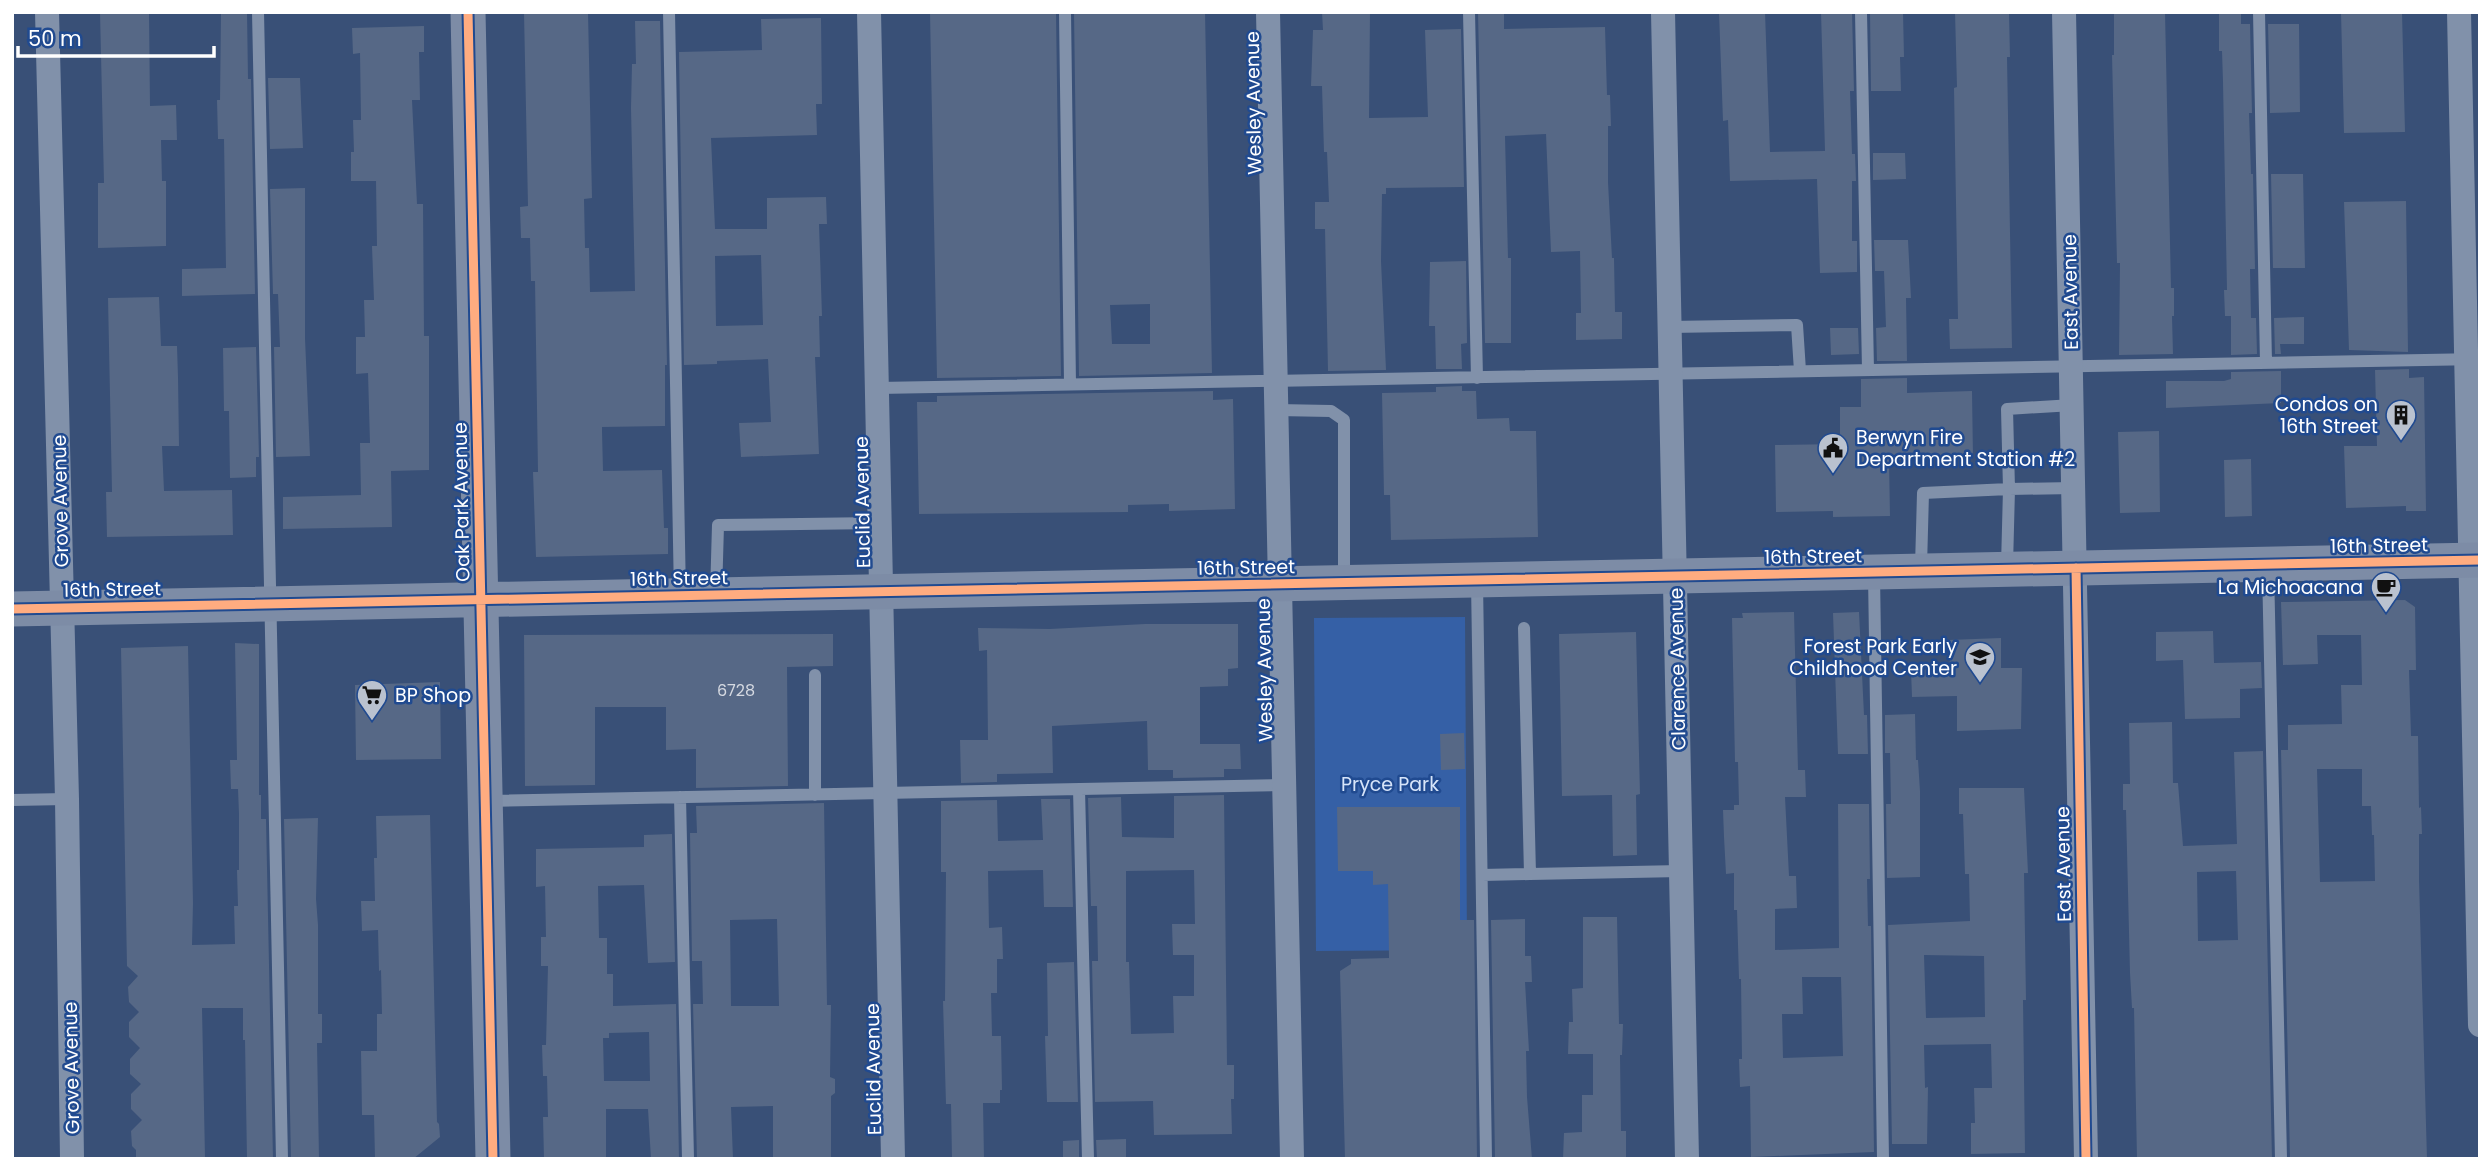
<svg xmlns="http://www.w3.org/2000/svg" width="2492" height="1171" viewBox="0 0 2492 1171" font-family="Poppins,sans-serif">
	<rect width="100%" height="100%" fill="#395077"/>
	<!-- green -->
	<path fill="#3560a6" d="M1465 617 1467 950 1316 951 1314 618Z"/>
	<!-- building -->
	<path fill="#566886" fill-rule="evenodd" d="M100 12H149L150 106 176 105 177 140H161L162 181H166V246L98 248V183H104Z
		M221 12H247L248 79H251L255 294 182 296V269L226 268 224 139H218L217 100H220Z
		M588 12 592 198 584 199 585 248H589L590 292 635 291 631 108 632 64H636L635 21H660L667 365H665V426L602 427V431L603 471 662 470 664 528H668V554L536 557 533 472H538L535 281H531L530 238H521L520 207 528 206 524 13Z
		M930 12H1056L1061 376 937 378Z
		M1074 12H1205L1212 373 1079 376ZM1150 304V344H1112L1110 305Z
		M1322 12H1370L1369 118 1428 117 1425 30 1461 29 1464 187 1386 188V194H1382L1381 261 1386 370 1328 371 1325 229H1315V202H1329L1327 152H1324L1322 86H1311L1313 30H1323Z
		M1478 12H1504V29L1605 27 1607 95H1610L1611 126H1608V182L1612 258H1614L1615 312H1622V339L1576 340V313H1581L1580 251 1551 252 1546 134 1505 136 1508 258H1511V343H1485Z
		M1719 12H1765L1770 152 1825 151 1821 12H1852L1854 91H1850L1852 154H1855L1856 181H1852V241H1857V272L1820 273 1817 179 1730 181 1728 120 1723 121Z
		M1870 12H1903L1904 57H1900L1901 91H1871Z
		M1955 12H2009L2010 57H2007L2012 348 1950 349 1949 319H1958L1954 88 1957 87Z
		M2114 12H2165L2171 288H2174V316H2172L2173 354 2119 355 2120 263H2117L2112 55H2114Z
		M2219 12H2241V24H2250L2252 113H2249L2251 174H2253L2255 269H2250L2251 318H2256L2257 354 2231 355V316H2225L2224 290H2227L2223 82 2222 51H2219Z
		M2341 12H2402L2405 132 2344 133Z
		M821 18 822 104H816L817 135 711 138 715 229H767V198L826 197 827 224H819L822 316H819L820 357H815L819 454 741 457 739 423 771 422 768 359 717 361V364L684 365 679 52 762 50 761 19ZM761 255 763 325 716 326 715 256Z
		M2268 24H2299L2300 112 2270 113Z
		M424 26V52H419L420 100H412L417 204H423L424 336H429V470L391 471 392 527 283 529V497L361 495 360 443H370L368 373 356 374V337H365L364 300H374L372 246H377L376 181H351V152H354L353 120H361L360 53 353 54 352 28Z
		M268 78H300L303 148 270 149Z
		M1873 153H1905L1906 179 1873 180Z
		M2271 174H2303L2305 268H2273Z
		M305 188V338L310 456 276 457 274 347H280L278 294H273L270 189Z
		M2406 201 2408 352 2349 350 2344 202Z
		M1874 240H1908L1911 298H1906L1907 361H1877L1876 328 1886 327 1884 271H1875Z
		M1466 261 1467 343 1461 344 1462 369H1436L1435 326H1429L1430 262Z
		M159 297 161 346H177L178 377 179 446H162L164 491 232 490 233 535 107 537 106 492H112L108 298Z
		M2304 317V344H2280L2281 354H2275L2274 318Z
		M1830 328H1858L1859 354 1831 355Z
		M256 347 259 457H256V477L230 478 229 411H224L223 348Z
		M2409 369V378L2424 377 2426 511H2406V506L2346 508 2344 446H2377L2375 370Z
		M2281 371V403L2166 408V381H2224L2231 379V372Z
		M1907 378V393L1972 391 1973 458 1889 460 1890 516 1833 517V511L1776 512 1775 445 1840 444V407H1861V379Z
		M1462 386V391H1476L1477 419 1509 418 1510 431H1536L1538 537 1391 540 1390 495H1384L1382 393 1436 392V387Z
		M1213 391V400L1233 399 1235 509 1169 511V504L1128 505V512L919 514 917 402H937V396Z
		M2159 431 2160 512 2120 513 2118 432Z
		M2251 459 2252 516 2225 517 2224 460Z
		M2405 600 2415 607 2416 670H2409L2411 736H2418L2419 808 2421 807 2422 834H2419V880L2427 1159H2290L2281 750H2288V725L2342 724 2341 685H2362L2361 635H2317L2318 664 2283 665 2281 602ZM2317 769H2362V806H2371L2372 835H2374L2375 881 2320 882Z
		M1794 612 1798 770H1805L1806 797H1785L1789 876H1796L1797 908 1775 909V950L1839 948 1838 804H1869L1870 879H1867L1868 926H1871L1874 1152 1751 1157 1750 1086 1740 1087 1739 1059H1742L1741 979H1739L1737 910H1734V873L1726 874 1724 837 1723 810H1734V805H1739L1738 762H1735L1732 618H1743L1742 613ZM1802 977H1841L1843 1056 1783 1058 1782 1014H1803Z
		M1859 612 1864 715H1867L1868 754H1838L1833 613Z
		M1145 624H1238V668L1228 669V686L1200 687V744H1240L1241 769H1224V777L1173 778V770H1148L1147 721 1052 726 1053 773 997 774V782L961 783 960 740H988L987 650 979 651 978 628 1050 629Z
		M2213 631 2214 663 2261 662 2262 688 2240 689V718L2185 719 2183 660 2156 661V632Z
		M1636 632 1640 794 1636 795 1637 855 1613 856 1612 795 1562 796 1559 634Z
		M833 634V666L787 667 788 786 696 788V749L666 750V707H595V785L525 786 524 635Z
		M2001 638V668H2022L2021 729 1957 731V696L1912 697 1911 670 1950 669 1949 640Z
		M235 643 259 644V795H261V819H266L273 1159H247L245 1040H243V1008H202L205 1157H136V1150L132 1146 131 1131 142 1120 131 1109V1094L141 1084 130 1074V1059L140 1048 129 1037V1022L139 1012 129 1002 128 987 138 976 127 966 121 648 188 646 193 903 192 945 235 944 234 906H238L237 870H239V814L238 789H231L230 760H237Z
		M440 682 441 759 356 760 355 685Z
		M1915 714 1916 760H1918L1920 791V877L1887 878 1886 804H1891L1890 753H1885V715Z
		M2172 722 2173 783H2178L2183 846 2237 844 2234 752 2263 751 2272 1159H2137L2134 1008H2132L2130 973 2126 810H2123V784H2130L2129 723ZM2236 871 2238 940 2198 941 2197 872Z
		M1464 733 1465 769 1441 770 1440 734Z
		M1959 788H2024L2028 873H2024L2026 1000H2023L2025 1153 1971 1154V1123H1975L1974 1088H1992L1991 1044 1924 1045 1925 1088 1928 1087 1927 1144H1892L1888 925 1970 921 1969 874H1965L1963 814H1959ZM1924 955 1984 956 1985 1017 1926 1018Z
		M1224 795 1227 1065H1234V1099H1231L1232 1134 1154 1135 1153 1101 1095 1102 1092 961H1098L1097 906H1091L1088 798 1121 797 1122 837 1174 838V796ZM1194 870 1195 924H1172L1173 955H1194V996H1173L1174 1033 1131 1034 1129 962H1126V871Z
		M1041 799H1070L1073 907H1044L1043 870 988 871 989 928 1002 927 1003 959H997V993H991L992 1036H1001L1002 1090H1000V1103H983L984 1159H952L951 1104H946L943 1001H945L946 872H941V801L997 800 998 841 1043 840Z
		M824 803 827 1005H831L830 1077 835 1079V1093L831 1096V1159H773V1106L731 1107 733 1159H697L693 1004H703L702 961H692L690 833H697L696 806ZM777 919 779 1006H731L730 920Z
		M1337 807H1460V920H1474L1477 1159H1345L1340 971 1351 964V959L1389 958 1388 884 1373 885V871H1338Z
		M430 815 437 1122 439 1124 440 1137 413 1159H375L374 1115H362L361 1051H377V1014H382L381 970 379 971 378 930 362 931 361 901H375L374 858H377L376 816Z
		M318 818 316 899 318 925V1014H322V1043H317L319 1159H291L284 819Z
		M672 834 675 962 648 963 644 885 598 886 599 938H607V974H613V1006L676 1004 679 1159H651L648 1109H606V1159H544L543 1117H548L547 1076H543L542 1045H546L548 966H541V937H546L545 886 536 887V849L644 847V835ZM649 1032 650 1081H604L603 1038H609V1033Z
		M1583 917H1617L1619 1024H1623L1622 1055H1620L1621 1131H1626V1159H1563L1564 1133 1582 1132V1095H1593V1054H1568L1569 1022H1573L1572 989 1583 988Z
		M1525 919V956H1531L1532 982H1525L1529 1051H1526L1527 1097 1532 1159H1495L1491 920Z
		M1074 962 1078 1102H1047L1045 1036H1048L1047 963Z
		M1126 1139V1159H1097L1096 1140Z
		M1079 1140V1159H1063V1141Z"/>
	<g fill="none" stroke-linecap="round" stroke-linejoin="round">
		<!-- lane -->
		<path stroke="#8191aa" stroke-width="12" d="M258 12 282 1159
			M669 12 680 595
			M1065 12 1070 384
			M1469 12 1477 378
			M1861 12 1868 370
			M2259 12 2266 363
			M1669 327 1797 325 1800 371
			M878 388 2480 359
			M2073 405 2007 409 2009 489 2074 488
			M1277 410 1331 411 1344 420V579
			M1921 567 1923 493 2009 489 2007 566
			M2268 568 2281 1159
			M1874 575 1883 1159
			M1477 582 1486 1159
			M716 595 718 525 879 523
			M1524 628 1530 874 1681 871
			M815 675V795
			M1079 789 1088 1159
			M680 797 688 1159
			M12 800 67 799
			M486 801 1284 785
			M1482 875 1530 874"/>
		<!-- street -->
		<path stroke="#8191aa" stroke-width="24" d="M47 12 67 799 72 1159
			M869 12 893 1159
			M1268 12 1292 1159
			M1663 12 1687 1159
			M2064 12 2086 1159
			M2459 12 2480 1025"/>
		<!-- secondary -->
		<path stroke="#7d8ca6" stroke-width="35" d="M468 12 493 1159
			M12 609 2480 560"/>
		<!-- cycleway casing -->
		<g stroke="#204a90" stroke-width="13">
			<path id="cycleway" d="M468 12 493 1159
				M2076 568 2086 1159
				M12 609 2480 560"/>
		</g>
		<!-- cycleway -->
		<use href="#cycleway" stroke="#ffac80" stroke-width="9"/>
	</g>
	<!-- icons -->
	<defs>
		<g id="building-pin" transform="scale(1.575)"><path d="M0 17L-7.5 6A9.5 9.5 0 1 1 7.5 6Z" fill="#bac2cf" stroke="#204a90"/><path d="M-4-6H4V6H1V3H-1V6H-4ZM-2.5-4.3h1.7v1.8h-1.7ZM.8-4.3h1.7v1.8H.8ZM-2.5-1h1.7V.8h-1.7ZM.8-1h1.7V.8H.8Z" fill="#111"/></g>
		<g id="civic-pin" transform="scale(1.575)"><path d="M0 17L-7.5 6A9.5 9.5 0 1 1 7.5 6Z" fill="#bac2cf" stroke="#204a90"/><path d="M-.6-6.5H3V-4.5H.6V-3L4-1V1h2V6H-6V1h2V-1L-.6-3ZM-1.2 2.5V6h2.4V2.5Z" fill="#111"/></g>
		<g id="cafe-pin" transform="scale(1.575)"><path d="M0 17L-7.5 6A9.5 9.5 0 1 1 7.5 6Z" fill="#bac2cf" stroke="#204a90"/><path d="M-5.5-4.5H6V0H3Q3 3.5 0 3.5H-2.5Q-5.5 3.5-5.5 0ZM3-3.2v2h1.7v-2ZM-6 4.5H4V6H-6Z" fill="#111"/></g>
		<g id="school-pin" transform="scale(1.575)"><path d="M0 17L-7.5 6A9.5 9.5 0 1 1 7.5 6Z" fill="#bac2cf" stroke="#204a90"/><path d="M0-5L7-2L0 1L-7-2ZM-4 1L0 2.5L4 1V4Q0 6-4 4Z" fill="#111"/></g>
		<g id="supermarket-pin" transform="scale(1.575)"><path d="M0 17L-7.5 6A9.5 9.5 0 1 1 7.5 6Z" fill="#bac2cf" stroke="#204a90"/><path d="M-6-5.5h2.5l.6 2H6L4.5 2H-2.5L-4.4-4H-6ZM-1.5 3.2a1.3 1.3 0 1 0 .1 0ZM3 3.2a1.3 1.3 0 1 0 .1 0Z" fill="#111"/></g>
	</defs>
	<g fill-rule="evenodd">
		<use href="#building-pin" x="2401" y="415"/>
		<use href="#civic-pin" x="1833" y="448"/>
		<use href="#cafe-pin" x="2386" y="587"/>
		<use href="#school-pin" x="1980" y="657"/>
		<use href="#supermarket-pin" x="372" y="695"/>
	</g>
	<g text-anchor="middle" stroke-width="5" stroke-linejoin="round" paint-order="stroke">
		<!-- number labels -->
		<g font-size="16" fill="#d5d9e1">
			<text x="736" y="696">6728</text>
		</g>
		<!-- street labels -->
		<g font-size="19" fill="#fff" stroke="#204a90">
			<text transform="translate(1253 103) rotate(-91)" y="7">Wesley Avenue</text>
			<text transform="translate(2070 292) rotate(-91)" y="7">East Avenue</text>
			<text transform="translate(60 501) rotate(-91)" y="7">Grove Avenue</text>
			<text transform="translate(461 502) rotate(-91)" y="7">Oak Park Avenue</text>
			<text transform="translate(862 502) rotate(-91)" y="7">Euclid Avenue</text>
			<text transform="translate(2379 545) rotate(-1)" y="7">16th Street</text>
			<text transform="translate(1813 556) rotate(-1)" y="7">16th Street</text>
			<text transform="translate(1246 567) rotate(-1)" y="7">16th Street</text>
			<text transform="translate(679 578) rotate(-1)" y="7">16th Street</text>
			<text transform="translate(112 589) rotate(-1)" y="7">16th Street</text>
			<text transform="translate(1677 669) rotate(-91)" y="7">Clarence Avenue</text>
			<text transform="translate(1264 670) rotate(-91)" y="7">Wesley Avenue</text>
			<text transform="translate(2063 864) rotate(-91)" y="7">East Avenue</text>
			<text transform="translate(71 1068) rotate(-91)" y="7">Grove Avenue</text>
			<text transform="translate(873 1069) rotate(-91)" y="7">Euclid Avenue</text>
		</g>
		<!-- poi labels -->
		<g font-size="19" fill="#fff" stroke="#204a90" text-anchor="end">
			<text x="2378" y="411">Condos on<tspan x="2378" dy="22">16th Street</tspan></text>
			<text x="1856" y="444" text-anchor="start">Berwyn Fire<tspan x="1856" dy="22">Department Station #2</tspan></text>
			<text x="2363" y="594">La Michoacana</text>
			<text x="1957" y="653">Forest Park Early<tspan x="1957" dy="22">Childhood Center</tspan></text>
			<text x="395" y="702" text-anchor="start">BP Shop</text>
		</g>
		<!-- park labels -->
		<g font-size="19" fill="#d6e4f9" stroke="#204a90">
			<text x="1390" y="791">Pryce Park</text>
		</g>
	</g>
	<!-- border -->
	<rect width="2492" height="1171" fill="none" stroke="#ffffff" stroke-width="28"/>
	<!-- scale -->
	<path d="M18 46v10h196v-10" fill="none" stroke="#ffffff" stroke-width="3.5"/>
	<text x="28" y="46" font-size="21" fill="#ffffff" stroke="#204a90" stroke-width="5" paint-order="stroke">50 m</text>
</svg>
